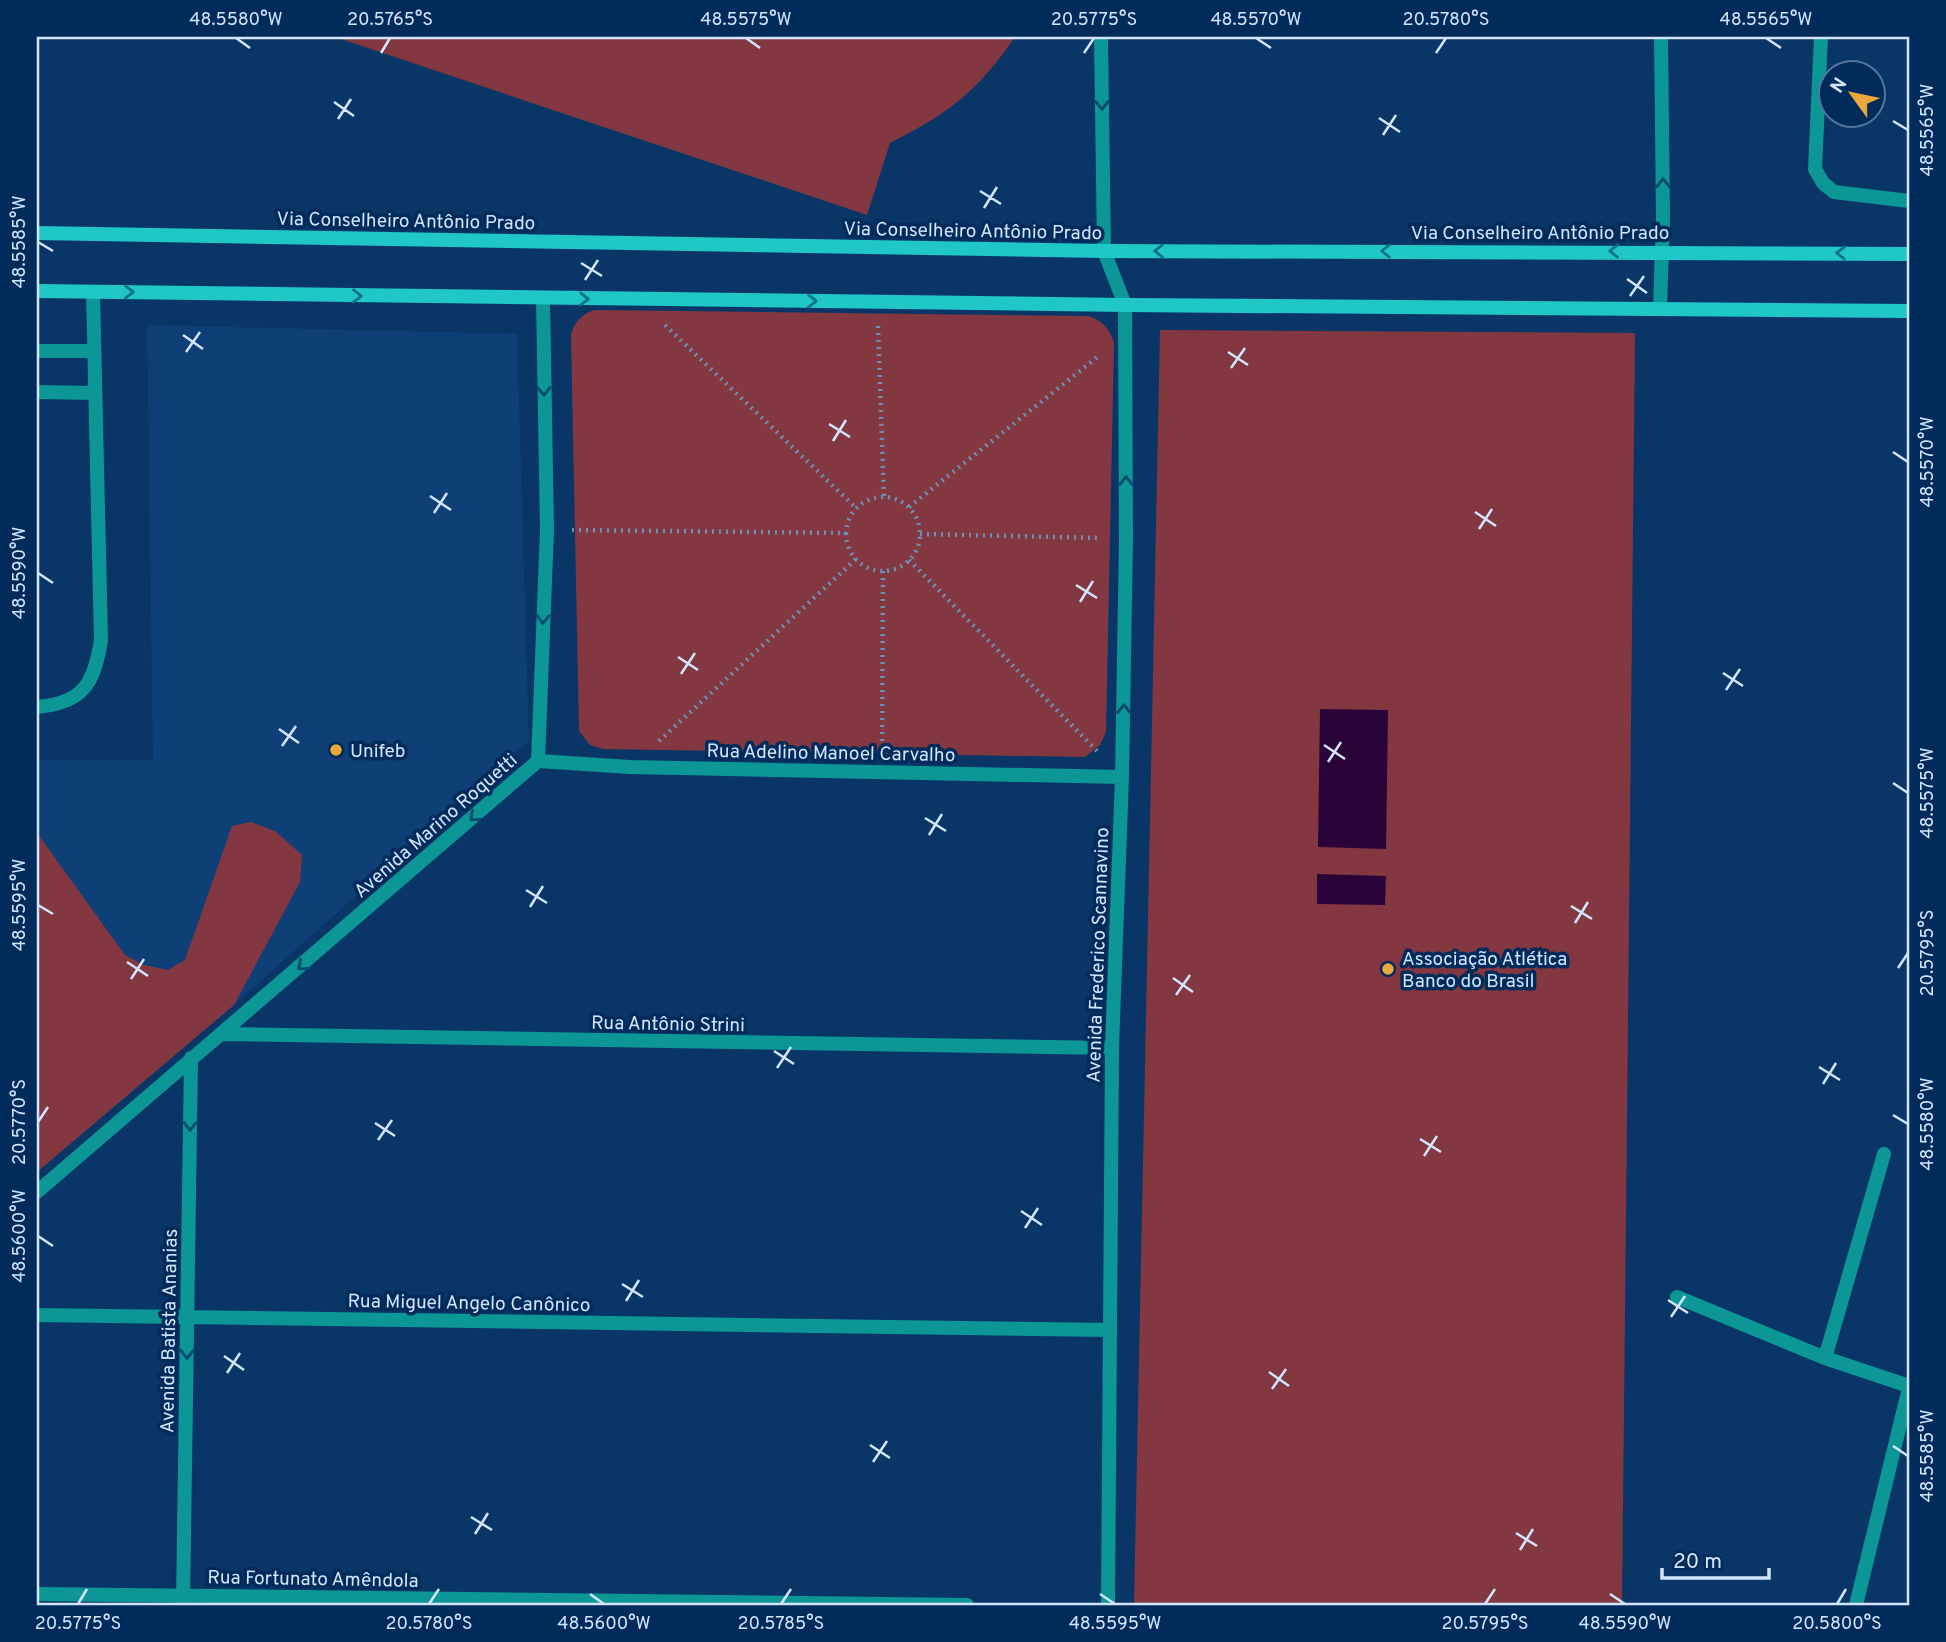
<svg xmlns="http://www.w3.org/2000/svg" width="1946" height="1642" viewBox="0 0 1946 1642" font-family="Overpass,sans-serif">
	<rect width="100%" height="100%" fill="#0a3667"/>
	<!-- built -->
	<path fill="#0e3f76" d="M147 325 517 334 529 741 234 1005 37 1172V760H153Z"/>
	<!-- green -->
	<path fill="#833841" d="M335 37H1015C978 91 948 114 890 143L867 215Z
		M594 310 1088 316C1102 320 1110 329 1114 343L1106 732 1100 745 1085 757 603 749 590 745 579 731 571 335C574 322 582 314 594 310Z
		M1160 330 1635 333 1622 1605H1134Z
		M251 822 275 831 302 855 300 882 234 1005 37 1172V833L125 955 144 965 168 970 185 960 232 826Z"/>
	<!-- water -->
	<path fill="#2a0339" d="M1320 709 1388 710 1386 849 1318 847Z
		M1317 874 1386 876 1385 905 1317 904Z"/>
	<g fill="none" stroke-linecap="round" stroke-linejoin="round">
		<!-- path -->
		<path stroke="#6f8eb3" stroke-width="4.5" stroke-dasharray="2 5" stroke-linecap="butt" d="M665 325 856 508
			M878 326 884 497
			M846 534a37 37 0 1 1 74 0a37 37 0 1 1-74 0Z
			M909 507 1100 355
			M572 530 846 533
			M920 534 1101 538
			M909 560 1098 752
			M659 741 856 559
			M882 748 883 571"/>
		<!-- service -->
		<path stroke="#0c9696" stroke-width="14" d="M1821 37 1815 169 1823 183 1834 192 1909 201
			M37 351H94
			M37 392 95 393
			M37 707C83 703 94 684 101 640L93 292"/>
		<!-- minor -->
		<path stroke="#0c9696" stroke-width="14" d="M1101 37 1104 251 1125 305 1126 538 1122 777 1112 1048 1108 1605
			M1660 308 1663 217 1661 37
			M538 761 630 767 1122 777
			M223 1034 1112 1048
			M37 1192 538 761 547 530 543 298
			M1677 1297 1825 1358 1909 1386
			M37 1315 1110 1330
			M1825 1358 1884 1154
			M37 1594 967 1605
			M183 1603 191 1058
			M1856 1605 1909 1388"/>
		<!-- secondary -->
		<path stroke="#20c7c7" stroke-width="14" d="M37 233 1104 251 1909 254
			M37 291 1125 305 1909 311"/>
	</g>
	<!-- one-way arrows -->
	<defs><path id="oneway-chevron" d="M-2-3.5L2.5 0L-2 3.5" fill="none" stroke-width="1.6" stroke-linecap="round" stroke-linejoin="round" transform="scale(1.75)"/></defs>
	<g stroke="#044b6d">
		<use href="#oneway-chevron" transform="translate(1102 105) rotate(89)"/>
		<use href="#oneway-chevron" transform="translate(1663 183) rotate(-91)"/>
		<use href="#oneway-chevron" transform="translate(544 391) rotate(89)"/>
		<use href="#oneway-chevron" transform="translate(1126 481) rotate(-90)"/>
		<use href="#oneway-chevron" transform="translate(543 619) rotate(92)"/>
		<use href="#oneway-chevron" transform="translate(1124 709) rotate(-89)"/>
		<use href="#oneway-chevron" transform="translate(474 817) rotate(139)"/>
		<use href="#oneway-chevron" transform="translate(302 966) rotate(139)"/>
		<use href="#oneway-chevron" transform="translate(190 1126) rotate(91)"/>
		<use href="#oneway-chevron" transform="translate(187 1354) rotate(91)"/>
	</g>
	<g stroke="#0e718c">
		<use href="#oneway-chevron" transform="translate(1159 251) rotate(-180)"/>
		<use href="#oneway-chevron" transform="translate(1386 251) rotate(-180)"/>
		<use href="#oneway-chevron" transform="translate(1614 251) rotate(-180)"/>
		<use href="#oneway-chevron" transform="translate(1841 253) rotate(-179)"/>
		<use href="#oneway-chevron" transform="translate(129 292) rotate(1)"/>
		<use href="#oneway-chevron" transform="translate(357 296) rotate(1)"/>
		<use href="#oneway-chevron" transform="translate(584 299) rotate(1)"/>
		<use href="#oneway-chevron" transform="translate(812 301) rotate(1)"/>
	</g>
	<!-- ticks -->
	<path fill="none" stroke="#d2e5fd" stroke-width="2.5" d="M236 38 250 48M746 38 760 48M1256 38 1271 48M1766 38 1781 48M381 53 390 38M1084 53 1094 38M1436 53 1446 38M334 102 354 116M1379 118 1400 132M338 119 351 99M1893 121 1908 130M1383 135 1396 115M980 191 1001 204M984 208 997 187M38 242 53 251M581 263 602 276M1627 279 1647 293M585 280 598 260M1630 296 1644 276M183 335 203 349M186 352 200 332M1228 352 1248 365M1231 368 1245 348M829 424 850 437M833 441 846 420M1893 452 1908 462M430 496 451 510M1475 512 1496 526M434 513 447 493M1479 529 1492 509M38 573 53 583M1076 585 1097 598M1080 602 1093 581M678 657 698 670M1723 673 1743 686M681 674 695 653M1726 690 1740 669M279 729 299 743M1324 745 1345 759M282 746 296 726M1328 762 1341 742M1893 783 1908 793M925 818 946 831M929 835 942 814M526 890 547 903M38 905 53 914M1571 906 1592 919M530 907 543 886M1575 923 1588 902M127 962 148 976M1898 968 1908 953M1173 978 1193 992M131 979 144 959M1176 995 1190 975M774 1051 794 1064M1819 1067 1840 1080M777 1068 791 1047M1823 1084 1836 1063M1893 1115 1908 1124M38 1122 48 1107M375 1123 395 1136M1420 1139 1441 1152M378 1140 392 1120M1424 1156 1437 1136M1021 1211 1042 1225M1025 1228 1038 1208M38 1236 53 1246M622 1284 643 1297M1668 1300 1688 1313M626 1301 639 1280M1671 1317 1685 1296M224 1356 244 1370M1269 1372 1289 1386M227 1373 240 1353M1272 1389 1286 1369M870 1445 890 1458M1893 1446 1908 1456M873 1462 887 1441M471 1517 492 1530M1516 1533 1537 1546M475 1534 488 1513M1520 1550 1533 1529M590 1594 604 1604M1100 1594 1115 1604M1610 1594 1625 1604M78 1604 87 1589M429 1604 439 1589M781 1604 791 1589M1485 1604 1495 1589M1837 1604 1846 1589"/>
	<!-- markers -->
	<g fill="#eda83b" stroke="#002b5b" stroke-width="2.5">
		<circle cx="336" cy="750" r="7"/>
		<circle cx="1388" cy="969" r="7"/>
	</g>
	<g text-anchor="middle" stroke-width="7" stroke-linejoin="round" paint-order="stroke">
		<!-- street labels -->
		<g font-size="19" fill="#d2e5fd" stroke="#002b5b">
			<text transform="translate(406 220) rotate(1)" y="7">Via Conselheiro Antônio Prado</text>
			<text transform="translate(973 230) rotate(1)" y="7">Via Conselheiro Antônio Prado</text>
			<text x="1540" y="239">Via Conselheiro Antônio Prado</text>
			<text transform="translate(831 752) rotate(1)" y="7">Rua Adelino Manoel Carvalho</text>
			<text transform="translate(435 825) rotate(-41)" y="7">Avenida Marino Roquetti</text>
			<text transform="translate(1097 955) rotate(-88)" y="7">Avenida Frederico Scannavino</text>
			<text transform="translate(668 1023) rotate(1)" y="7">Rua Antônio Strini</text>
			<text transform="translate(469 1302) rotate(1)" y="7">Rua Miguel Angelo Canônico</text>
			<text transform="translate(168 1331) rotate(-89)" y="7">Avenida Batista Ananias</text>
			<text transform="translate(313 1578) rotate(1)" y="7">Rua Fortunato Amêndola</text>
		</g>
		<!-- poi labels -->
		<g font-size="19" fill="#d2e5fd" stroke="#002b5b" text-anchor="start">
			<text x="350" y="757">Unifeb</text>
			<text x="1402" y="965">Associação Atlética<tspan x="1402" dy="22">Banco do Brasil</tspan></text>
		</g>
	</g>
	<!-- border -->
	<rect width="1946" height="1642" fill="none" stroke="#002b5b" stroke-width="77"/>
	<!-- north arrow -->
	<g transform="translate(1852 94) rotate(303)"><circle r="33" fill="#002b5b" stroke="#54759c" stroke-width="2"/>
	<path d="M0-5L12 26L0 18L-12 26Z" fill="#eda83b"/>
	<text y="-10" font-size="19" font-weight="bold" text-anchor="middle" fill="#d2e5fd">N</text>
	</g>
	<!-- scale -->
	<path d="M1662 1568v10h107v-10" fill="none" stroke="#d2e5fd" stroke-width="3.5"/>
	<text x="1673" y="1568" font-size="21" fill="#d2e5fd" stroke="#002b5b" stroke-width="5" paint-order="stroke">20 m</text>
	<rect x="38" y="38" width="1870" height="1566" fill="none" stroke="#d2e5fd" stroke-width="2.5"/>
	<g font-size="18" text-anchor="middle" fill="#d2e5fd">
		<text x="236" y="25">48.5580°W</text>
		<text x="390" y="25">20.5765°S</text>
		<text x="746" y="25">48.5575°W</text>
		<text x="1094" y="25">20.5775°S</text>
		<text x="1256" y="25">48.5570°W</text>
		<text x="1446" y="25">20.5780°S</text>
		<text x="1766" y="25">48.5565°W</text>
		<text transform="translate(1927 130) rotate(-90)" y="6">48.5565°W</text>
		<text transform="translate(19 242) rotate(-90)" y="6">48.5585°W</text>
		<text transform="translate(1927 462) rotate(-90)" y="6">48.5570°W</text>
		<text transform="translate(19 573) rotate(-90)" y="6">48.5590°W</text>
		<text transform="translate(1927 793) rotate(-90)" y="6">48.5575°W</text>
		<text transform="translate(19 905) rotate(-90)" y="6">48.5595°W</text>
		<text transform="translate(1927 953) rotate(-90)" y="6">20.5795°S</text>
		<text transform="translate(19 1122) rotate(-90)" y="6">20.5770°S</text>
		<text transform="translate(1927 1124) rotate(-90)" y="6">48.5580°W</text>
		<text transform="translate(19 1236) rotate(-90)" y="6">48.5600°W</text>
		<text transform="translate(1927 1456) rotate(-90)" y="6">48.5585°W</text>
		<text x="78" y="1629">20.5775°S</text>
		<text x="429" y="1629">20.5780°S</text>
		<text x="604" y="1629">48.5600°W</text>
		<text x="781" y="1629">20.5785°S</text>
		<text x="1115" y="1629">48.5595°W</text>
		<text x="1485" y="1629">20.5795°S</text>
		<text x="1625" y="1629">48.5590°W</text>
		<text x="1837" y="1629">20.5800°S</text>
	</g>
</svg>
